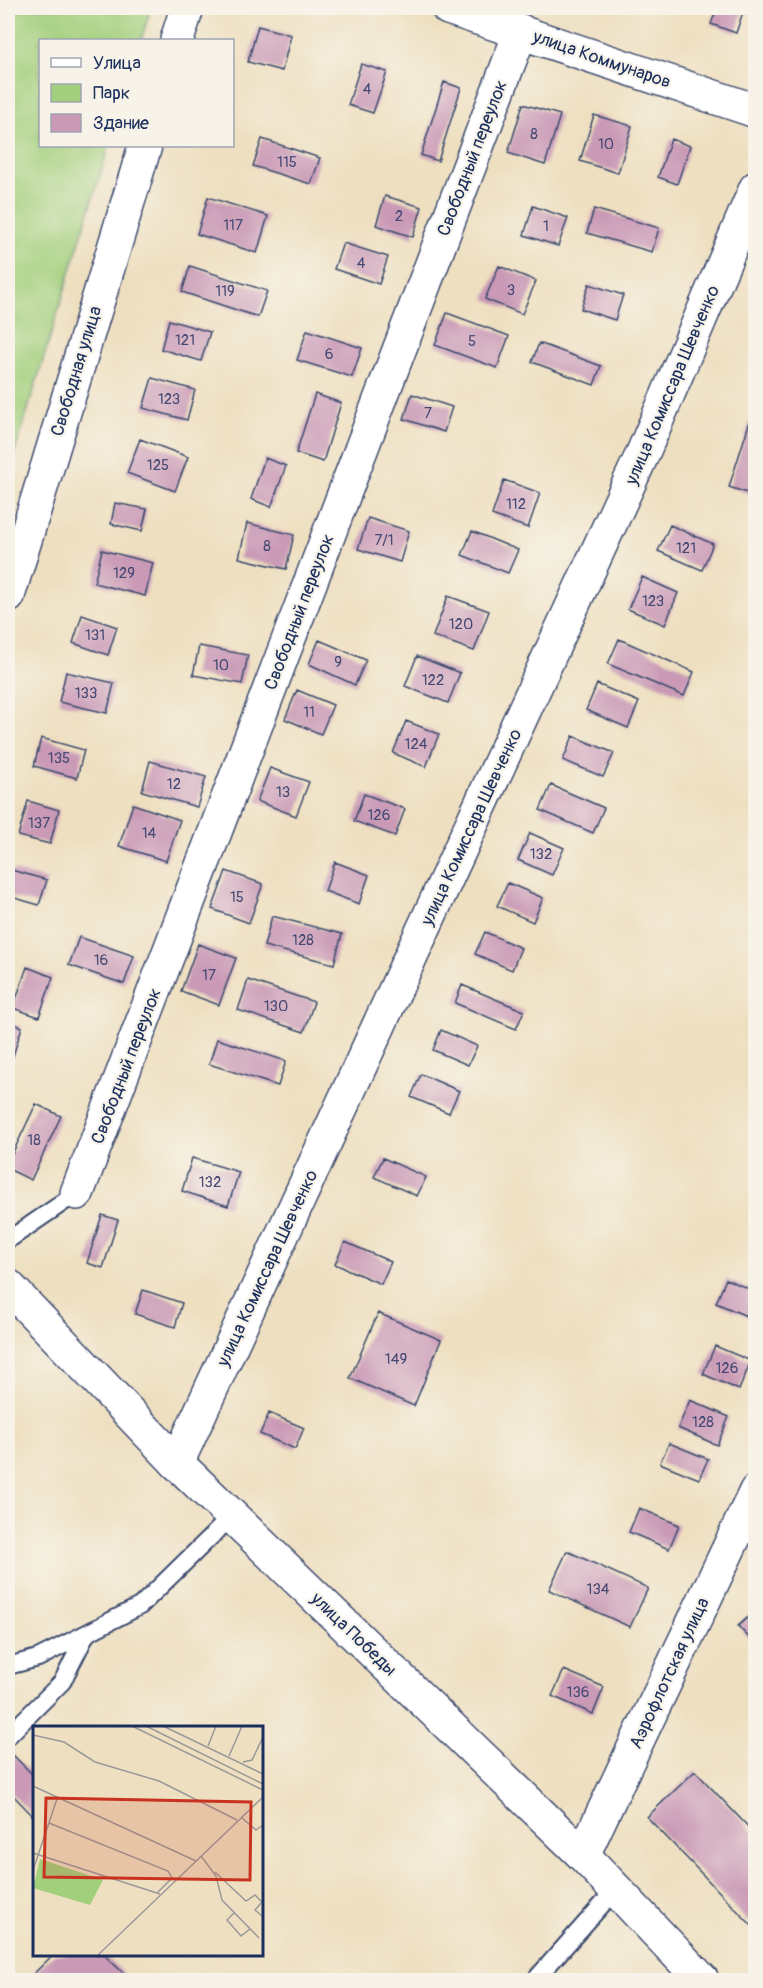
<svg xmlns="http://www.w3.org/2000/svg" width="763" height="1988" viewBox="0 0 763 1988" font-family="Pangolin,sans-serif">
	<rect width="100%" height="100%" fill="#f7f3e8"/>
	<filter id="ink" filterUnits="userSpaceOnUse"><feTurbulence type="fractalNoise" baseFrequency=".0167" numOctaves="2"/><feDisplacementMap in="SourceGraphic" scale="12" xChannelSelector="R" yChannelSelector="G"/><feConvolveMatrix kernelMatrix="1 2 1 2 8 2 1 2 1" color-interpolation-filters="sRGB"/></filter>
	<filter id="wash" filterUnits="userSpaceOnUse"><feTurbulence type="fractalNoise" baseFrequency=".008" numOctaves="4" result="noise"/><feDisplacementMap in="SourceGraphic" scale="24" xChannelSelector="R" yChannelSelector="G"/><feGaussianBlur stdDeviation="1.35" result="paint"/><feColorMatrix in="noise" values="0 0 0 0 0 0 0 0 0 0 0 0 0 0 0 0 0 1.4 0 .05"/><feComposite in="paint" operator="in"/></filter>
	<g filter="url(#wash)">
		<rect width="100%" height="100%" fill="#eedfc0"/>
		<!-- green -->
		<path fill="#a2cf7c" stroke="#5e7f6d" stroke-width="1.5" d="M8 8H151L141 40H40V146H109L8 474Z"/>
		<g id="blocks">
			<!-- building -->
			<path fill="#c999b6" d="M717 8H732L743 12 736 33 711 24Z
				M258 26 291 35 282 71 248 62Z
				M361 64 387 72 373 113 348 105Z
				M444 82 461 88 438 161 421 155Z
				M523 104 560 115 545 165 508 153Z
				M594 115 632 126 618 173 580 161Z
				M262 139 320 158 311 184 253 166Z
				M671 139 690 146 677 184 658 177Z
				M385 196 422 207 413 237 376 225Z
				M208 197 268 216 257 253 197 234Z
				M533 206 568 218 558 246 524 235Z
				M594 209 659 228 652 252 587 233Z
				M343 243 388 257 379 284 334 269Z
				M190 266 267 291 258 317 182 292Z
				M499 266 536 281 522 314 485 299Z
				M589 284 623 295 615 320 581 309Z
				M447 313 509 336 497 368 435 345Z
				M169 320 210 332 201 361 161 349Z
				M307 330 362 348 352 377 297 360Z
				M539 343 601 366 594 385 532 362Z
				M152 378 195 390 187 420 143 408Z
				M315 394 341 403 323 462 296 453Z
				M412 394 452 407 444 432 404 419Z
				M756 402V496L729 487Z
				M140 439 188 457 175 491 127 473Z
				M265 458 286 466 271 507 251 499Z
				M504 480 540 493 528 528 492 515Z
				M115 503 147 509 142 531 111 524Z
				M368 518 409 531 400 562 358 549Z
				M247 523 294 535 286 569 239 558Z
				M670 525 713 544 702 570 658 551Z
				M472 531 518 550 508 573 462 555Z
				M102 550 153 563 145 596 94 583Z
				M642 577 678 593 665 625 628 609Z
				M448 596 489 611 474 651 433 636Z
				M82 615 117 627 108 655 73 643Z
				M619 639 694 672 684 696 608 664Z
				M319 640 366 660 355 685 309 664Z
				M199 646 248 655 242 684 193 675Z
				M417 656 460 673 448 703 405 686Z
				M66 672 114 683 107 713 59 702Z
				M597 684 639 702 628 728 586 710Z
				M297 690 333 705 321 734 285 719Z
				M406 721 439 734 426 767 393 753Z
				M573 736 614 753 603 777 563 760Z
				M41 738 84 750 77 778 34 766Z
				M150 761 206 777 197 807 142 791Z
				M270 768 309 782 296 816 257 801Z
				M551 785 604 808 593 833 540 810Z
				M364 794 405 809 395 836 354 821Z
				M28 801 59 810 50 844 18 836Z
				M133 804 180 820 166 861 119 846Z
				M530 833 564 848 552 875 518 860Z
				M335 862 369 875 359 904 325 891Z
				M8 869 47 880 39 905 8 896Z
				M226 871 263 884 249 923 212 909Z
				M508 883 543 898 533 922 497 906Z
				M272 916 342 934 334 964 264 946Z
				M485 932 521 948 512 970 475 954Z
				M79 937 134 956 124 984 69 965Z
				M198 944 236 958 219 1005 181 991Z
				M27 967 53 977 39 1017 13 1008Z
				M248 980 314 1002 304 1032 238 1010Z
				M462 985 524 1011 516 1029 455 1003Z
				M8 1022 22 1027 8 1072Z
				M441 1030 477 1046 468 1065 433 1050Z
				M217 1039 286 1061 278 1086 209 1064Z
				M421 1074 459 1091 449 1113 411 1097Z
				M36 1104 61 1116 31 1180 8 1169V1163Z
				M192 1158 239 1172 228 1206 182 1191Z
				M383 1158 426 1177 417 1196 374 1177Z
				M102 1215 118 1220 103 1268 87 1263Z
				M345 1242 391 1262 381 1284 335 1264Z
				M726 1279 756 1292V1320L716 1303Z
				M143 1290 182 1303 175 1327 135 1314Z
				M378 1313 441 1340 414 1406 350 1378Z
				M715 1346 751 1361 739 1390 703 1374Z
				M690 1400 729 1417 717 1445 678 1428Z
				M269 1413 304 1428 295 1449 260 1434Z
				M669 1443 708 1459 699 1479 660 1463Z
				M639 1508 679 1525 669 1549 629 1532Z
				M567 1551 648 1588 630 1627 549 1590Z
				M756 1610V1645L738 1626Z
				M564 1670 604 1687 593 1714 552 1696Z
				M8 1750 34 1776V1817L8 1790Z
				M695 1771 756 1835V1930L647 1817Z
				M54 1954H103L131 1980H27Z"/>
		</g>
	</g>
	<g filter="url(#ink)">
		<use href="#blocks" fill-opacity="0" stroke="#3b496d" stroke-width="1.5"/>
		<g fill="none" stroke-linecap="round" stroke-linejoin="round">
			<!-- service casing -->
			<g stroke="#3b496d" stroke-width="20">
				<path id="service" d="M8 1235 11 1238 77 1193
					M8 1666 38 1658 140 1606 232 1516
					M8 1736 62 1682 87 1633
					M535 1980 616 1889"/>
			</g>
			<!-- minor casing -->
			<g stroke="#3b496d" stroke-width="36">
				<path id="minor" d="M448 8 756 111
					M177 40 187 8
					M8 596 145 146
					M77 1193 521 31
					M177 1463 642 455 756 188
					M583 1855 756 1491"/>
			</g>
			<!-- tertiary casing -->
			<g stroke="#3b496d" stroke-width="36">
				<path id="tertiary" d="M8 1286 177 1463 583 1855 702 1980"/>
			</g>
			<!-- service -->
			<use href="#service" stroke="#fff" stroke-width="16"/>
			<!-- minor -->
			<use href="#minor" stroke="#fff" stroke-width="33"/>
			<!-- tertiary -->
			<use href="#tertiary" stroke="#fff" stroke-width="33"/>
		</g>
	</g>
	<g text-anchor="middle" stroke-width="4.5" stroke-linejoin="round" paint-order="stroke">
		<!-- number labels -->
		<g font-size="15" fill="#464a74">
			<text x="367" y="94">4</text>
			<text x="534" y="139">8</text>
			<text x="606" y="149">10</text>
			<text x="287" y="167">115</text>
			<text x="399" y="221">2</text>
			<text x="233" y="230">117</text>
			<text x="546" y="231">1</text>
			<text x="361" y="268">4</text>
			<text x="511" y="295">3</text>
			<text x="225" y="296">119</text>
			<text x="185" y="345">121</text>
			<text x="472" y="346">5</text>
			<text x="329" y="359">6</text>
			<text x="169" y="404">123</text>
			<text x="428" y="418">7</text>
			<text x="158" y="470">125</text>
			<text x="516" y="509">112</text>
			<text x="384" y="545">7/1</text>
			<text x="267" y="551">8</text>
			<text x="686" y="553">121</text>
			<text x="124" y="578">129</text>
			<text x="653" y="606">123</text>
			<text x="461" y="629">120</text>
			<text x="95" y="640">131</text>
			<text x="338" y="667">9</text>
			<text x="221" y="670">10</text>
			<text x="433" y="685">122</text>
			<text x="86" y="698">133</text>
			<text x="309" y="717">11</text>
			<text x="416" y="749">124</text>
			<text x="59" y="763">135</text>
			<text x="174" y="789">12</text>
			<text x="283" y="797">13</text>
			<text x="379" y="820">126</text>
			<text x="39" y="828">137</text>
			<text x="149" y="838">14</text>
			<text x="541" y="859">132</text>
			<text x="237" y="902">15</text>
			<text x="303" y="945">128</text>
			<text x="101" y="965">16</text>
			<text x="209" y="980">17</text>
			<text x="276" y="1011">130</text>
			<text x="34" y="1145">18</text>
			<text x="210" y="1187">132</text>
			<text x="396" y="1364">149</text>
			<text x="727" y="1373">126</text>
			<text x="703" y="1427">128</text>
			<text x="598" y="1594">134</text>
			<text x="578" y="1697">136</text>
		</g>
		<!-- street labels -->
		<g font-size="18" fill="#1b2f5e" stroke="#f7f3e8">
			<text transform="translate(602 59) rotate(19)" y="6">улица Коммунаров</text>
			<text transform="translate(472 158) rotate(-69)" y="6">Свободный переулок</text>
			<text transform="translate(76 371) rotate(-73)" y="6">Свободная улица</text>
			<text transform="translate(672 385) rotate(-67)" y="6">улица Комиссара Шевченко</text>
			<text transform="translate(299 612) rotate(-69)" y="6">Свободный переулок</text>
			<text transform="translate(471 827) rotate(-65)" y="6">улица Комиссара Шевченко</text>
			<text transform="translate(126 1066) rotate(-69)" y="6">Свободный переулок</text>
			<text transform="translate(267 1268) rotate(-65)" y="6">улица Комиссара Шевченко</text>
			<text transform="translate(354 1634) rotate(44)" y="6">улица Победы</text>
			<text transform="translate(669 1673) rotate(-65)" y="6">Аэрофлотская улица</text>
		</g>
	</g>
	<!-- overview -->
	<g transform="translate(33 1726)">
		<rect width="230" height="230" fill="#eedfc0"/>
		<path d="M7 133 70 154 57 179 0 162Z" fill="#a2cf7c"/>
		<path fill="none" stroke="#9a9999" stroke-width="1.5" d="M99 0 230 64M113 0 230 58M130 0 230 48M0 9 31 16 62 36 126 55 204 94M175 20 183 0M196 30 209 0M210 36 219 34 230 11M0 60 163 135M208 91 223 104 230 99M16 97 135 145 139 152 125 166M0 127 127 168M168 130 183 150 189 174 226 212M0 144 25 70M182 146 213 175 222 169 229 176 222 184 230 191M201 187 194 194 208 210 217 203M65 229 230 71"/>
		<path fill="#c8321e" fill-opacity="0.15" stroke="#c8321e" stroke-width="3" d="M13 72 218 76 217 154 11 151Z"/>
		<rect width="230" height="230" fill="none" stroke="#1b2f5e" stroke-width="3"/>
	</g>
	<!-- margin -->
	<rect width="763" height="1988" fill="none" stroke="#f7f3e8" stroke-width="30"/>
	<!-- legend -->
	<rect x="39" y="39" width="195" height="108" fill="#f7f3e8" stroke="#9fa5b1" stroke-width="1.5"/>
	<rect x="51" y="58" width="30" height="9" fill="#ffffff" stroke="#9fa5b1" stroke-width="1.5"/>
	<text x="93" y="69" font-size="18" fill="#1b2f5e">Улица</text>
	<rect x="51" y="84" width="30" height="18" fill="#a2cf7c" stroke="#9fa5b1" stroke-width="1.5"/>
	<text x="93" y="99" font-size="18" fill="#1b2f5e">Парк</text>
	<rect x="51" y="114" width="30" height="18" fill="#c999b6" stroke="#9fa5b1" stroke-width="1.5"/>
	<text x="93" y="129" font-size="18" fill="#1b2f5e">Здание</text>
</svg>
